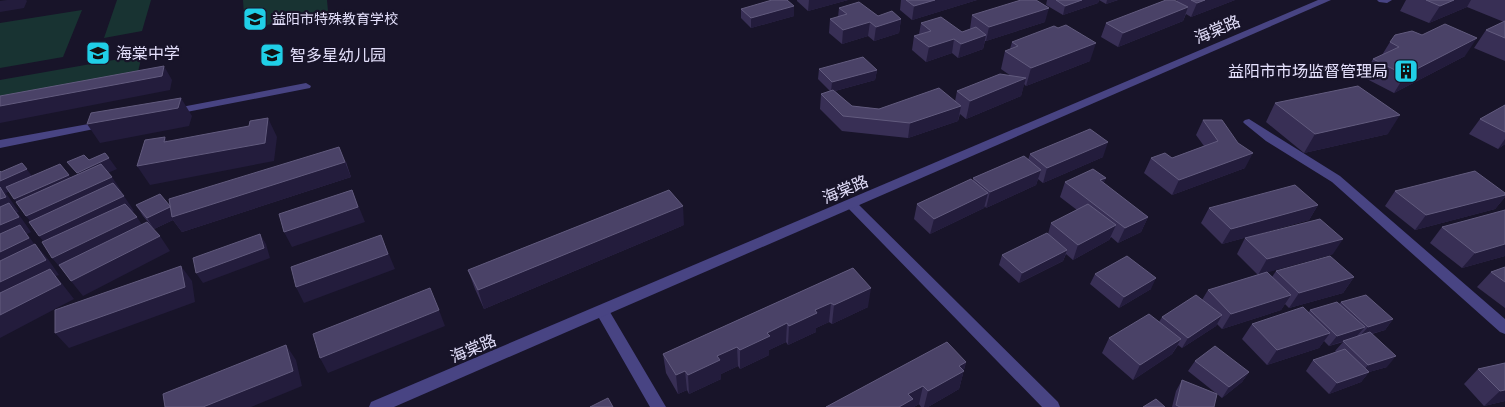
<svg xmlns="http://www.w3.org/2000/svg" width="1505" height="407" viewBox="0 0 1505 407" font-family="'Work Sans','Noto Sans SC',sans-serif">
	<rect width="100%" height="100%" fill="#181429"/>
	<!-- green -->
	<path fill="#183332" d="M117 0H151L142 31 104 38Z
		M243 0H327L328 11 245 30Z
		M82 10 63 57 0 68V23Z
		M142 55 137 76 0 101V80Z"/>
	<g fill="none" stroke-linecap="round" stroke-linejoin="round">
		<!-- minor -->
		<path fill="#484483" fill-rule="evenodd" d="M1377 0H1392L1387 3 1379 2Z
			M306 83 311 86 310 88 171 115 165 112 171 109Z
			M1249 119 1340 176 1505 319V334L1500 332 1332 182 1266 141 1245 124 1243 122 1245 120Z
			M105 121 111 124 109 126 0 148V140Z
			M851 200 855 201 1058 402 1060 407H1042L847 207 845 204Z
			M602 305 607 307 666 407H650L595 311 597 307Z"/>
		<!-- tertiary -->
		<path fill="#484483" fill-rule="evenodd" d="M1318 0H1331L394 407H369L371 402Z"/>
	</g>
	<!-- wall -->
	<path fill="#382f55" d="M797 0H848L808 11 797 1Z
		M901 0H977L912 20 900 10Z
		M1047 0H1118L1106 4 1099 0 1098 3 1063 15 1046 5Z
		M1177 0H1235L1191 17 1186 14 1183 21 1118 47 1101 37 1106 23 1176 1Z
		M1406 0H1505V61L1474 48 1486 30 1504 22 1467 7 1429 23 1400 11Z
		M839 8 878 16 901 19 899 33 874 41 868 36 842 44 829 33 830 19 838 17Z
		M741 9 794 16 751 28 741 18Z
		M972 15 1045 22 986 41H985L983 49 958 58 952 53 926 62 912 50 914 36 919 34 921 23 962 32 970 29Z
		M1012 42 1090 61 1026 86 1024 84 1021 96 966 119 960 114 958 121 908 138 842 131 820 109 821 94 830 91 818 79 819 69 877 70 875 80 835 91 852 106 879 109 955 101 957 91 1011 76 1001 69 1005 51 1010 49Z
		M1390 42 1465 56 1394 93 1363 77 1373 59 1382 55Z
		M1275 103 1388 134 1304 153 1266 122Z
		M1505 105V144L1498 149 1469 134 1480 119Z
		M1203 120 1245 168 1172 195 1144 173 1151 158H1172L1204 146 1196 135Z
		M1030 154 1103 157 1043 183 1038 179 1036 185 986 208 985 206 984 208 930 234 914 219 917 204 973 181V178L1028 160Z
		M346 162 351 177 182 232 173 220 154 229 143 216 136 205 170 206Z
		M1106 178 1103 183 1148 217 1141 232 1118 243 1111 237 1109 240 1073 260 1066 254 1063 261 1019 283 999 265 1002 255 1048 234 1051 223 1077 210 1060 197 1065 182Z
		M1395 191 1505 193V197L1495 209 1415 230 1385 206Z
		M1318 205 1309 220 1222 244 1201 223 1209 208Z
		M684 225 484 309 475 289 468 270Z
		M1442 227 1505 256 1462 268 1430 243Z
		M1245 238 1333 254 1267 272 1272 277 1276 271 1354 277 1343 293 1289 308 1285 304 1281 310 1222 329 1217 324 1216 326 1182 348 1178 345 1172 354 1133 380 1102 353 1109 338 1159 322 1162 317 1202 300 1208 290 1258 275 1237 254Z
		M1505 267V308L1477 287 1491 272Z
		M853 268 868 307 832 324 829 322 816 328V332L788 345 786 342 769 350V355L740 369 738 366 721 374V379L689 394 687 390 678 394 666 373 663 354Z
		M1095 274 1151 289 1119 308 1090 284Z
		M1341 302 1393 319 1385 330 1372 334 1387 367 1369 372 1361 382 1329 394 1306 371 1313 360 1336 352 1335 351 1343 342 1329 346 1324 341 1319 348 1267 365 1242 339 1252 324 1309 312 1310 310 1339 304Z
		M1195 361 1249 372 1242 382 1222 398 1188 371Z
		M966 362 959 389 928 407H921L919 404 914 407H826Z
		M1505 363V401L1484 406 1464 384 1478 369Z
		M1182 380 1214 407H1172L1176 391Z"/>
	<!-- shaded-wall -->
	<path fill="#231c3c" d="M7 0H26L27 1 24 8 0 12V1Z
		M809 0H848L808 11Z
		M935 0H977L912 20 914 6Z
		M1082 0H1099L1098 3 1063 15 1065 6Z
		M1107 0H1118L1106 4Z
		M1205 0H1235L1191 17 1197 3Z
		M1454 0H1471L1467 7 1429 23 1440 6Z
		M794 6V16L751 28V18Z
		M1188 7 1183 21 1118 47 1123 33Z
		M1049 8 1045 22 986 41 989 27Z
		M901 19 899 33 874 41 876 27Z
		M870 22 868 36 842 44 843 30Z
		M986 35 983 49 958 58 961 44Z
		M1477 38 1465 56 1394 93 1405 75Z
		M954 39 952 53 926 62 929 47Z
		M1096 43 1090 61 1026 86 1031 68Z
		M164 66 172 80 170 90 0 123V106Z
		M877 70 875 80 831 92 832 82Z
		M1026 78 1021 96 966 119 970 101Z
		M181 98 192 116 189 126 100 143 87 124Z
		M961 106 958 121 908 138 910 123Z
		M1400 115 1388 134 1304 153 1315 134Z
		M268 118 277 137 274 161 150 185 137 166 164 142 165 137 176 156Z
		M1505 139V144L1498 149Z
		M1108 142 1103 157 1043 183 1047 168Z
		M339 147 351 177 182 232 173 220 154 229 147 218 171 207Z
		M1253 153 1245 168 1172 195 1179 180Z
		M109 158 117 169 84 183 77 173Z
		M22 163 35 180 6 193 19 212H17L31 232 27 234 41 253 0 273V181Z
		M1041 170 1036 185 986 208 990 192Z
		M69 175 77 185 22 209 14 199Z
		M112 177 122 192 38 231 26 216Z
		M1106 178 1100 193V180Z
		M352 190 365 222 292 247 284 232Z
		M988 193 984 208 930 234 934 219Z
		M1505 195V197L1495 209 1415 230 1426 215Z
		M124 196 134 211 51 251 39 236Z
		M1318 205 1309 220 1222 244 1231 229Z
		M683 206 684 225 484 309 478 290Z
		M137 217 147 233 65 273 52 258Z
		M1148 217 1141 232 1118 243 1125 228Z
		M1116 225 1109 240 1073 260 1078 245Z
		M260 234 266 244 270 258 203 283 196 273Z
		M381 235 395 269 304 303 296 287Z
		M160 236 170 251 83 296 71 281Z
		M1343 239 1333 254 1258 275 1267 259Z
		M35 244 48 259 59 275 56 276 74 299 0 338V282Z
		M1505 244V256L1462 268 1475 253Z
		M1067 250 1063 261 1019 283 1022 273Z
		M181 266 192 281 195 302 69 348 55 333Z
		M1354 277 1343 293 1289 308 1299 293Z
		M1156 278 1151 289 1119 308 1124 297Z
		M871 288 868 307 832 324 834 305Z
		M1291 295 1281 310 1222 329 1231 314Z
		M831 303 829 322 816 328V332L788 345 789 326 815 310Z
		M439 310 445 326 328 373 320 358Z
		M1222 315 1216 326 1182 348 1188 338Z
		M1393 319 1385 330 1359 337 1368 327Z
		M787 323 786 342 769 350V355L740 369V350L767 333Z
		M1365 327 1356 337 1329 346 1337 336Z
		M1330 333 1319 348 1267 365 1277 350Z
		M1181 339 1172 354 1133 380 1140 365Z
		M286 345 296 360 302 386 251 407H203Z
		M737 347 738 366 721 374V379L689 394 688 375 717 356Z
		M1396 356 1387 367 1369 372 1361 382 1329 394 1337 383 1360 375 1368 365Z
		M966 362 959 389 928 407H924L928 391 959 366Z
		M685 371 687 390 678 394 676 375Z
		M1249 372 1242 382 1222 398 1229 387Z
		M923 386 919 404 914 407H899L908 394Z
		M1505 390V401L1484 406 1500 391Z"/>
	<!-- building -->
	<path fill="#4a4267" stroke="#625b7e" d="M772 0H787L794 6 751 18 741 9Z
		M906 0H935L914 6Z
		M1021 0H1036L1049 8 989 27 972 15Z
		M1056 0H1082L1065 6Z
		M1166 0H1174L1188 7 1123 33 1106 23Z
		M1191 0H1205L1197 3Z
		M1426 0H1454L1440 6Z
		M859 2 878 16 892 11 901 19 876 27 870 22 843 30 830 19 847 14 839 8Z
		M941 17 962 32 976 27 986 35 961 44 954 39 929 47 914 36 931 31 921 23Z
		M1505 21V38L1486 30Z
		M1445 24 1477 38 1405 75 1373 59 1399 47 1390 42 1395 35 1412 31 1422 35Z
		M1066 25 1096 43 1031 68 1005 51 1018 46 1012 42 1054 26 1058 28Z
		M863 57 877 70 832 82 819 69Z
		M164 66 162 76 0 106V96Z
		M1000 74 1026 78 970 101 957 91Z
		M1358 86 1400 115 1315 134 1275 103Z
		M939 88 961 106 910 123 843 116 821 94 833 90 852 106 879 109Z
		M181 98 178 108 87 124 91 113Z
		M1505 105V132L1480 119Z
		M268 118 265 143 137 166 145 140 165 137 164 142 249 126 250 121Z
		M1203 120H1222L1238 143 1253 153 1179 180 1151 158 1165 153 1172 158 1218 141Z
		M1090 129 1108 142 1047 168 1030 154Z
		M339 147 345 162 172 217 169 199Z
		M105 153 109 158 77 173 67 162 84 155 89 160Z
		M1024 156 1041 170 990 192 973 178Z
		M22 163 27 169 0 181V171L1 172Z
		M60 164 69 175 14 199 6 187Z
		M101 164 112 177 26 216 16 202Z
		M1093 169 1106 178 1100 180 1148 217 1125 228 1065 182Z
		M1475 171 1505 193V195L1426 215 1395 191Z
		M971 179 988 193 934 219 917 204Z
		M113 183 124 196 39 236 29 222Z
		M1295 185 1318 205 1231 229 1209 208Z
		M0 187 6 197 0 199Z
		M352 190 358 207 284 232 279 214Z
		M669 190 683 206 478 290 468 270Z
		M160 194 170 206V207L147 218 136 205Z
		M9 203 19 217 0 225V207Z
		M125 204 137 217 52 258 42 242Z
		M1088 204 1116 225 1078 245 1051 223Z
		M1505 210V244L1475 253 1442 227Z
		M1320 219 1343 239 1267 259 1245 238Z
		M147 222 160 236 71 281 59 265Z
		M20 225 29 238 0 252V234Z
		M1047 233 1067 250 1022 273 1002 255Z
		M260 234 264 248 196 273 193 258Z
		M381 235 388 254 296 287 291 267Z
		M35 244 46 260 0 282V261Z
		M1127 256 1156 278 1124 297 1095 274Z
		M1330 256 1354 277 1299 293 1276 271Z
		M181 266 185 287 55 333V310Z
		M1505 267V282L1491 272Z
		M853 268 871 288 834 305 831 303 815 310 817 313 789 326 787 323 767 333 770 336 740 350 737 347 717 356 720 360 688 375 685 371 676 375 663 354Z
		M50 269 61 284 0 315V293Z
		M1267 272 1291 295 1231 314 1208 290Z
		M430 288 439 310 320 358 313 334Z
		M1196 295 1222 315 1188 338 1162 317Z
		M1366 295 1393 319 1368 327 1341 302Z
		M1337 302 1365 327 1337 336 1310 310Z
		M1303 307 1330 333 1277 350 1252 324Z
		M1149 314 1181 339 1140 365 1109 338Z
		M1370 332 1396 356 1368 365 1343 341Z
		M947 342 966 362 959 366 964 371 928 391 923 386 908 394 913 399 899 407H826Z
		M286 345 293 371 203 407H165L163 394Z
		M1215 346 1249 372 1229 387 1195 361Z
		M1345 349 1369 372 1337 383 1313 360Z
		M1505 363V390L1500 391 1478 369Z
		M1182 380 1217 394 1214 407H1180L1176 405Z
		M608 398 613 407H590Z
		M1156 399 1165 407H1143Z"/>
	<!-- icons -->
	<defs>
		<g id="school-square" transform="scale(1.25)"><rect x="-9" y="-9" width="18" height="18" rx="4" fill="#20cfe7" stroke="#181429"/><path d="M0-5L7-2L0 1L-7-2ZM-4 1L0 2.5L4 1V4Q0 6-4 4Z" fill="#111"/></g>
		<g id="building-square" transform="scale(1.25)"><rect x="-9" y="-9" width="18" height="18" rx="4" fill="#20cfe7" stroke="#181429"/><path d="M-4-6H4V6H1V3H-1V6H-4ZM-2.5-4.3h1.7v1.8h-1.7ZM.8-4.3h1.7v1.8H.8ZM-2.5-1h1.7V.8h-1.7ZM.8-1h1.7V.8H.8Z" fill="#111"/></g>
	</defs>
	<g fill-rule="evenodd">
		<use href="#school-square" x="255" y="19"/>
		<use href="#school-square" x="98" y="53"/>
		<use href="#school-square" x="272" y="55"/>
		<use href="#building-square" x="1406" y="71"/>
	</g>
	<g text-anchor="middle" stroke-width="4.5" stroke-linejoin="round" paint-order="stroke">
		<!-- far-poi labels -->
		<g font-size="14" fill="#e4e0fc" stroke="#181429" text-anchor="start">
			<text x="272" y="24">益阳市特殊教育学校</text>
		</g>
		<!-- street labels -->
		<g font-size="16" fill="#e4e0fc" stroke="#181429">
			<text transform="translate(1217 29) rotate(-23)" y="6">海棠路</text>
			<text transform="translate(845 189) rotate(-23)" y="6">海棠路</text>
			<text transform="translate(473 348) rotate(-23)" y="6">海棠路</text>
		</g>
		<!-- poi labels -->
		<g font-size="16" fill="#e4e0fc" stroke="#181429" text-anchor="start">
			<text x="116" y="59">海棠中学</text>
			<text x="290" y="61">智多星幼儿园</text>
			<text x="1388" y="77" text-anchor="end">益阳市市场监督管理局</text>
		</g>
	</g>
</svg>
